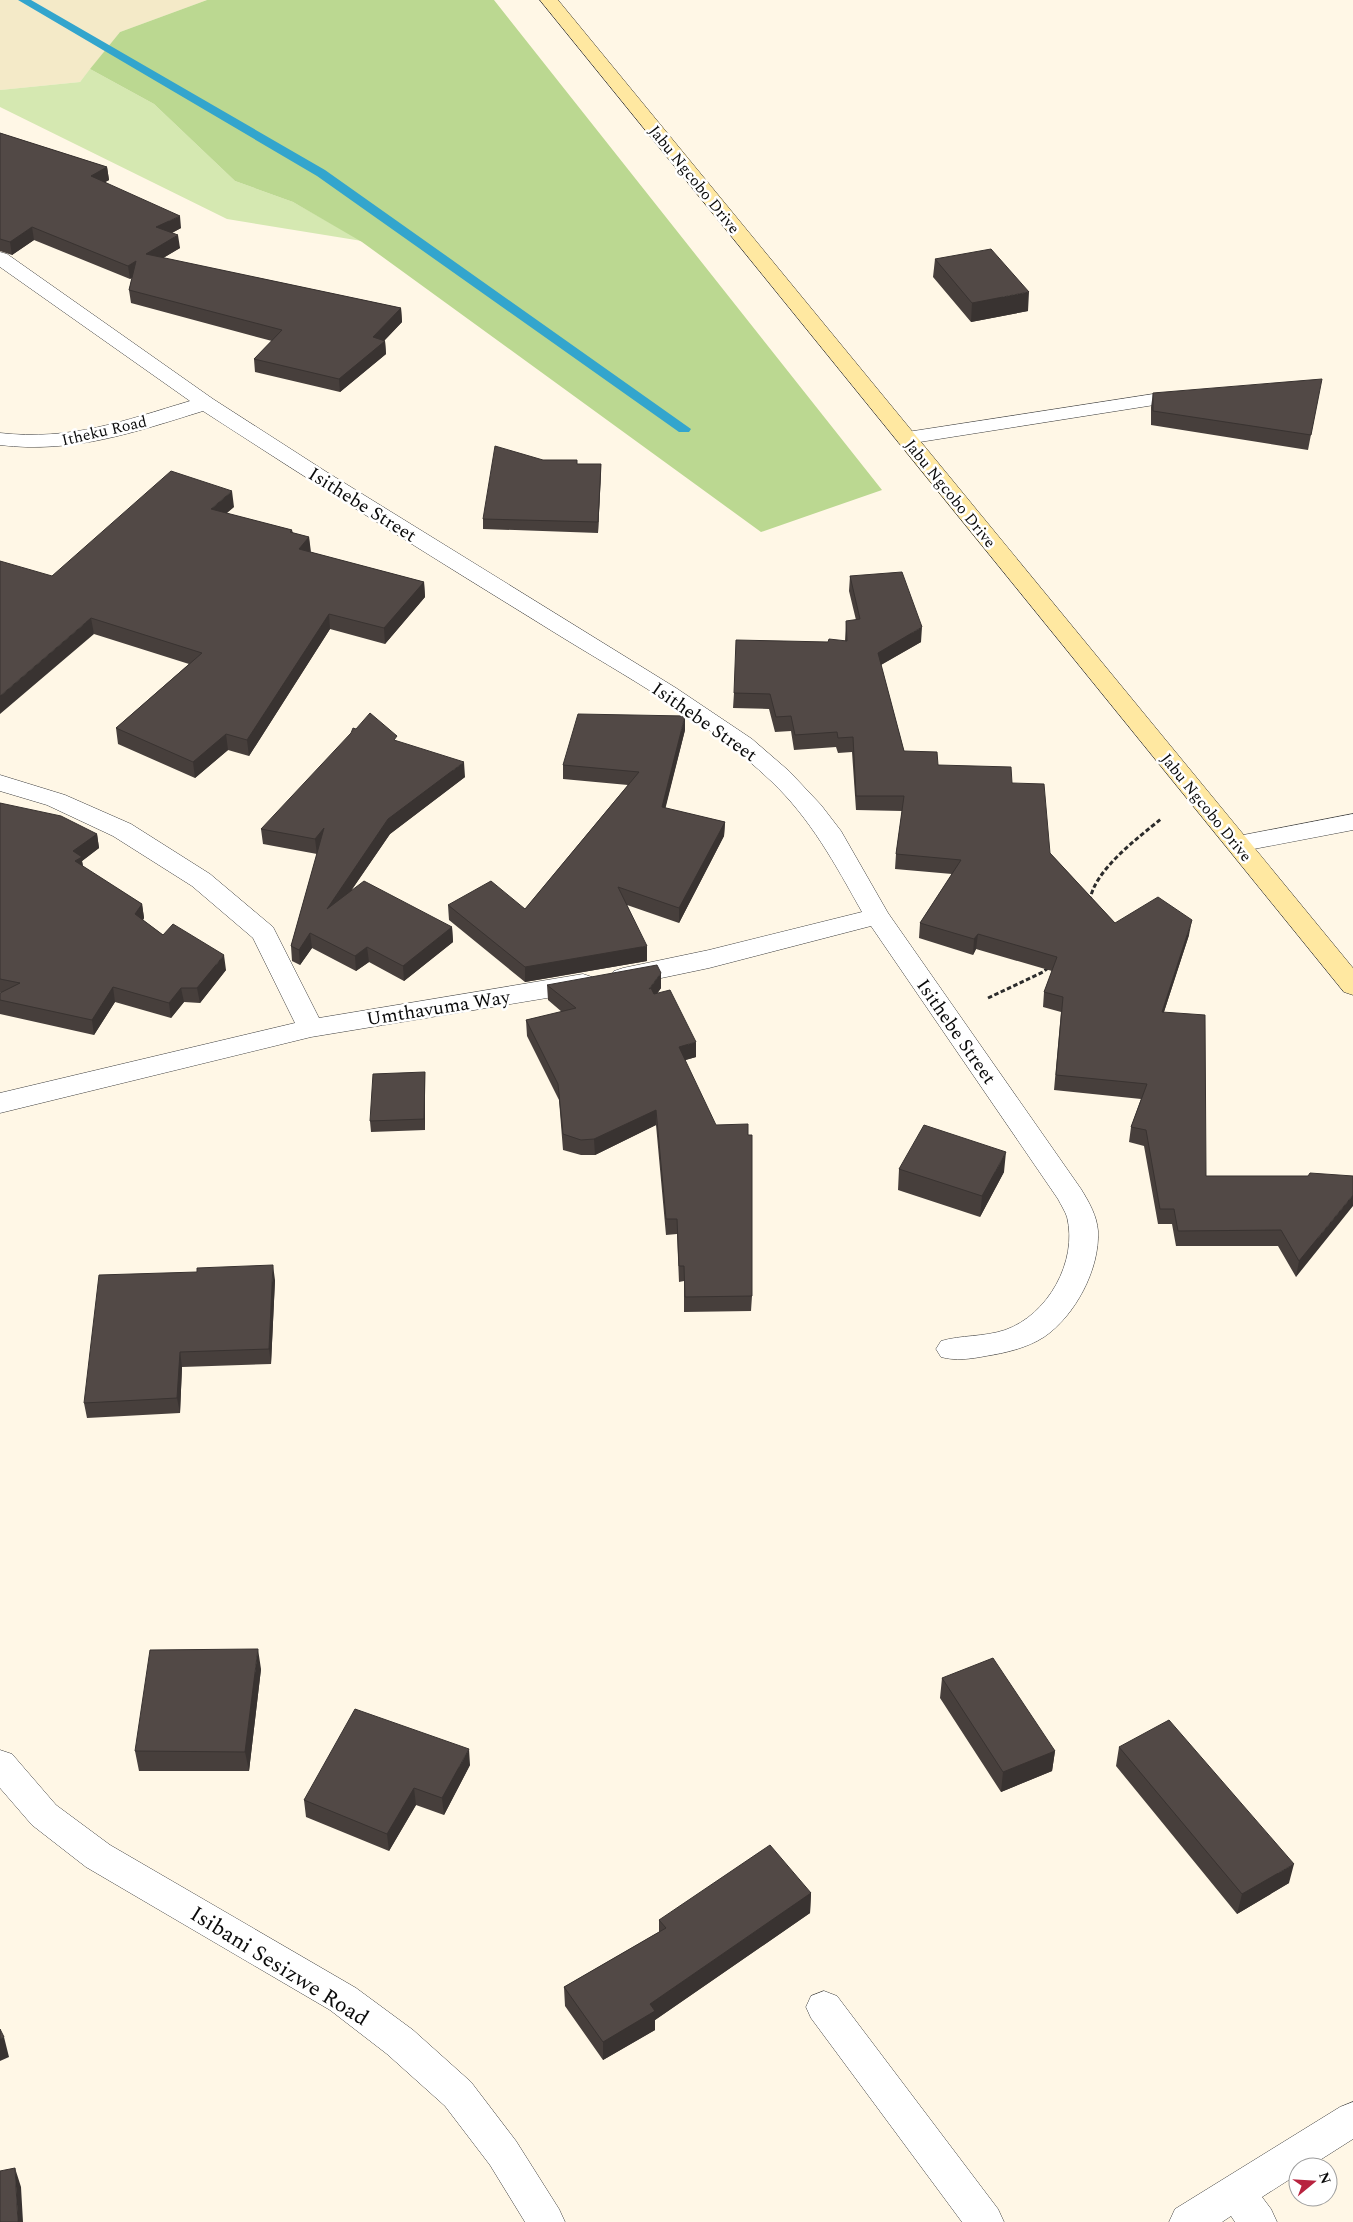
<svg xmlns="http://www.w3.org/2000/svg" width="1353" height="2222" viewBox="0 0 1353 2222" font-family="Spectral,serif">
	<rect width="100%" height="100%" fill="#fff7e6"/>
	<!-- farmland -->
	<path fill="#f4eac8" d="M0 0H207L120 32 80 82 0 90Z"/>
	<!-- green -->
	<path fill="#d5e8b1" d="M90 69 154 104 235 181 293 202 362 241 227 219 0 107V90L80 82Z"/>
	<!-- forest -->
	<path fill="#bbd891" d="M207 0H494L882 490 761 532 362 242 293 202 235 181 154 104 90 69 120 32Z"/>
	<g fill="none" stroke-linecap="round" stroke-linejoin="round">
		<!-- stream -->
		<path fill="#33a5cd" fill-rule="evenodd" d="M18 0H31L325 170 691 429 689 432H679L317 176Z"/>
		<!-- service casing -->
		<g stroke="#3d3d3d" stroke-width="1">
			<path id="service" d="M1160 393 1167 395 1170 399 1167 403 907 444 899 443 896 438 899 433 907 432Z
				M1353 814V830L1238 852 1229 850 1225 844 1229 838 1238 836Z
				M824 1991 837 1996 998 2209 1004 2222H962L811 2018 806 2007 811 1996Z"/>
		</g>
		<!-- minor casing -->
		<g stroke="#3d3d3d" stroke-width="1">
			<path id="minor" d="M0 252 7 254 213 399 325 471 676 688 752 739 789 771 821 805 841 831 888 913 1081 1189C1089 1202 1097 1216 1098 1231 1100 1269 1075 1316 1044 1337 1027 1348 1005 1353 986 1356 971 1359 955 1361 941 1357L936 1349 941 1341C961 1335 984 1337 1005 1330 1048 1315 1078 1261 1067 1217 1065 1211 1061 1205 1058 1199L871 926 709 968 623 986 614 983 610 977 614 971 623 968 709 950 862 912C835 864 811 819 771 781 707 720 626 677 552 631 435 559 318 486 203 411 135 432 73 454 0 445V433C71 441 123 421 190 401L0 267Z
				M0 775 65 795 131 824 210 874 273 927 319 1018 583 974 592 977 596 983 592 989 583 992 311 1037 0 1113V1093L295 1023 253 938 192 886 113 836 47 805 0 791Z
				M0 1750 12 1754 56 1805 110 1845 356 1988 413 2030 471 2082 516 2141 559 2209 565 2222H525L490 2165 445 2106 387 2054 330 2010 86 1867 32 1825 0 1788Z
				M1353 2102V2139L1309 2167H1298V2174L1262 2197 1271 2209 1277 2222H1235L1231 2216 1222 2222H1169L1175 2209 1340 2107Z"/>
		</g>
		<!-- secondary casing -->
		<g stroke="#2c2c2c" stroke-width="1">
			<path id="secondary" d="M540 0H558L1353 968V995L1344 992Z"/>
		</g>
		<!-- path -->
		<path stroke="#2c2c2c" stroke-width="3" stroke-dasharray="4.5 2.5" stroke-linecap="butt" d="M1090 901C1093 871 1139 837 1161 819
			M988 998 1043 972 1049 967"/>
		<!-- service -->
		<use href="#service" fill="#fff" fill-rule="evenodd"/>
		<!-- minor -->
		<use href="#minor" fill="#fff" fill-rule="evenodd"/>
		<!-- secondary -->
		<use href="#secondary" fill="#ffe8a1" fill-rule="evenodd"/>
	</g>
	<!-- wall -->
	<path fill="#473f3c" d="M0 133 107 167 109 180 105 182 181 228 172 233 180 248 163 258 401 308 402 322 384 341H385L386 354 340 392 255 372 254 359 272 341 131 303 129 290 132 277 130 279 34 240 12 255 0 251Z
		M935 259 1028 311 971 322 933 277Z
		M1153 393H1319L1308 450 1151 425V407Z
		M543 460 577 464H601L598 533 483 529V519Z
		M234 507 226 513 292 530 293 533 309 537 310 552 424 582 425 597 385 644 330 629 249 756 228 750 195 778 118 744 116 728 189 664 94 634 52 576Z
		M850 576 921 642 881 665 904 751 938 765 1012 783 1050 853 1115 923 1189 935 1164 1012 1206 1176H1353L1296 1277 1278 1246H1176L1172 1224H1158L1144 1146 1129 1142 1131 1127 1141 1099 1054 1090 1061 1012 1043 1007 1044 992 1052 971 976 949 973 955 919 938 920 923 952 874 895 869 896 854 902 811 856 810 852 752 838 753 836 747 794 750 791 731 775 732 769 709 733 708 734 693 828 642 845 641 846 621 856 620 849 591Z
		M685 730 665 808 725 822 724 836 679 923 627 905 647 961 525 982 449 920 448 905 525 909 628 785 563 779V765Z
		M398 742 465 777 390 834 351 891 452 927 453 942 404 981 369 962 356 971 312 948 300 965 292 961 291 946 317 854 263 844 261 829Z
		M0 803 97 834 99 848 82 861 83 867 142 904 144 918 143 920 163 935 226 970 200 1003 184 1002 171 1018 115 1002 94 1035 0 1014V993H1L0 992Z
		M547 985 661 988 657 994 696 1057 685 1060 752 1296 751 1311 684 1312V1281L679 1282 677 1234 666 1235 656 1125 595 1155H581L563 1150 559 1100 527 1036 526 1020 562 1012 548 1000Z
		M425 1072V1130L371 1132 370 1121Z
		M899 1169 1004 1172 980 1217 898 1190Z
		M275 1280 271 1364 182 1367 180 1413 87 1418 84 1403Z
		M261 1669 249 1771H139L135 1751Z
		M942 1678 1055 1751 1052 1771 1001 1792 940 1698Z
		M1119 1747 1289 1883 1237 1914 1116 1766Z
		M470 1765 444 1815 416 1805 389 1851 306 1817 304 1800Z
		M811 1893 810 1913 655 2020V2030L603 2060 565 2006 564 1987 659 1932V1920Z"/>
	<!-- shaded-wall -->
	<path fill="#393331" d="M107 167 109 180 93 189 91 176Z
		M180 216 181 228 158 240 156 227Z
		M32 227 34 240 12 255 10 242Z
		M178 235 180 248 148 267 146 254Z
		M136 261 138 274 130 279 128 266Z
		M1029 292 1028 311 971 322 972 303Z
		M401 308 402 322 380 345 385 341 386 354 340 392 339 379 373 337Z
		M601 464V474L598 533V522Z
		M232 491 234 507 213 525 211 509Z
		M309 537 311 552 299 549Z
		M424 582 425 597 385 644 384 628Z
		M329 614 330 629 249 756 247 740Z
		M91 618 94 634 0 714V696Z
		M922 627 921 642 877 667 878 653Z
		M685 716V730L662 822V807Z
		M226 734 228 750 195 778 193 762Z
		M464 762 465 777 390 834 328 924 327 909 388 819Z
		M725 822 724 836 679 923V908Z
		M324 828 317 854 315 839Z
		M97 834 99 848 82 861 84 871 77 876 73 851Z
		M142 904 144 918 138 928 135 914Z
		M1192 920 1189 935 1159 1027 1162 1012Z
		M452 927 453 942 404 981 403 966Z
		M310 933 312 948 300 965 299 950Z
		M978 934 976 949 973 955 974 939Z
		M647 946V961L525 982V967Z
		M367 947 369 962 356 971 355 956Z
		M224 955 226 970 200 1003 197 988Z
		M661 973V988L649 1004V989Z
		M113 987 115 1002 94 1035 92 1020Z
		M181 988 184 1002 171 1018 169 1003Z
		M696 1042V1057L679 1062V1047Z
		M425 1072V1130L424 1119Z
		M656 1110V1125L595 1155 594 1139Z
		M1006 1152 1004 1172 980 1217 982 1196Z
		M1353 1195V1206L1296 1277 1299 1261Z
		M273 1265 275 1280 271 1364 269 1349Z
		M180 1352 182 1367 180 1413 177 1398Z
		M258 1649 261 1669 249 1771 245 1752Z
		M469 1749 470 1765 444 1815 442 1798Z
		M1055 1751 1052 1771 1001 1792 1003 1772Z
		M414 1788 416 1805 389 1851 387 1834Z
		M1294 1864 1289 1883 1237 1914 1242 1894Z
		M811 1893 810 1913 655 2020V2030L603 2060V2042L650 2004Z
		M4 2037 9 2057 0 2061V2039Z
		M15 2168 21 2187 23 2222H18Z"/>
	<!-- building -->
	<path fill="#524946" stroke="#393331" d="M0 133 107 167 91 176 180 216 156 227 178 235 146 254 401 308 373 337 385 341 339 379 254 359 282 330 129 290 136 261 128 266 32 227 10 242 0 239Z
		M991 249 1029 292 972 303 935 259Z
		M1322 379 1311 435 1153 411V393Z
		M495 446 543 460H577V464H601L598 522 483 519Z
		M171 471 232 491 211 509 292 530 290 532 309 537 299 549 424 582 384 628 329 614 247 740 226 734 193 762 116 728 202 653 91 618 0 696V561L52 576Z
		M902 572 922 627 878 653 904 751 937 752 938 765 1011 767 1012 783 1044 784 1050 853 1115 923 1158 897 1192 920 1162 1012 1205 1015 1206 1176H1308L1310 1173 1353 1176V1195L1299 1261 1281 1230 1178 1231 1174 1209H1160L1146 1130 1131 1127 1147 1084 1056 1075 1063 997 1044 992 1057 957 978 934 974 939 920 923 961 860 896 854 904 796H856L853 737 838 738 837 732 795 735 791 716 776 717 770 694 734 693 736 640 828 642 829 639 847 641 846 621 860 619 850 576Z
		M370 713 397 736 394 740 464 762 388 819 327 909 364 881 452 927 403 966 367 947 355 956 310 933 299 950 291 946 324 828 315 839 261 829 351 733 353 728 356 729Z
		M578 714 685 716 662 807 725 822 679 908 618 887 647 946 525 967 448 905 491 881 525 909 639 772 563 765Z
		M0 803 61 816 97 834 73 851 82 857 75 861 142 904 135 914 163 935 173 924 224 955 197 988H181L169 1003 113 987 92 1020 0 1000V993L20 983 0 979Z
		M657 965 661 973 649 989 651 988 654 994 670 990 696 1042 679 1047 716 1125 748 1124V1135H752V1296L685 1297 684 1266H679L677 1219H666L656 1110 594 1139 581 1140 563 1134 558 1084 526 1020 576 1008 547 985Z
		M425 1072 424 1119 370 1121 373 1074Z
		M924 1125 1006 1152 982 1196 899 1169Z
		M273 1265 269 1349 180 1352 177 1398 84 1403 99 1275 197 1272V1268Z
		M258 1649 245 1752 135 1751 150 1650Z
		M993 1658 1055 1751 1003 1772 942 1678Z
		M355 1709 469 1749 442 1798 414 1788 387 1834 304 1800Z
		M1169 1720 1294 1864 1242 1894 1119 1747Z
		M770 1845 811 1893 650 2004 655 2011 603 2042 564 1987 666 1928 659 1920Z
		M0 2029 4 2037 0 2039Z
		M15 2168 18 2222H0V2171Z"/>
	<g text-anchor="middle" stroke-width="5" stroke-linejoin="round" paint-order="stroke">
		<!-- far-street labels -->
		<g font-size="16" fill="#0a0a0a" stroke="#fff">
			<text transform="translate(695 179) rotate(51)" y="6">Jabu Ngcobo Drive</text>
			<text transform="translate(104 430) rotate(-13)" y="6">Itheku Road</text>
			<text transform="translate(951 493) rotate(51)" y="6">Jabu Ngcobo Drive</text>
			<text transform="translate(1207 807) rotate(51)" y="6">Jabu Ngcobo Drive</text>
		</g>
		<!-- street labels -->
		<g font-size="19" fill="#0a0a0a" stroke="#fff">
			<text transform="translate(363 504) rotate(32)" y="7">Isithebe Street</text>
			<text transform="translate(705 721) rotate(35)" y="7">Isithebe Street</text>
			<text transform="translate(438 1007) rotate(-9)" y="7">Umthavuma Way</text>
			<text transform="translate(957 1031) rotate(55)" y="7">Isithebe Street</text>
		</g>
		<!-- near-street labels -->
		<g font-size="22" fill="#0a0a0a" stroke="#fff">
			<text transform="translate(280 1965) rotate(32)" y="8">Isibani Sesizwe Road</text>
		</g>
	</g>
	<!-- north arrow -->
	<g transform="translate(1313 2182) rotate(72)"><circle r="24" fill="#ffffff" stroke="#9d9d9d"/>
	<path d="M0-4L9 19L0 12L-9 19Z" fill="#b8233f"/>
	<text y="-8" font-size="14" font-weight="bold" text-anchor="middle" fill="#0a0a0a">N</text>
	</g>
</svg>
